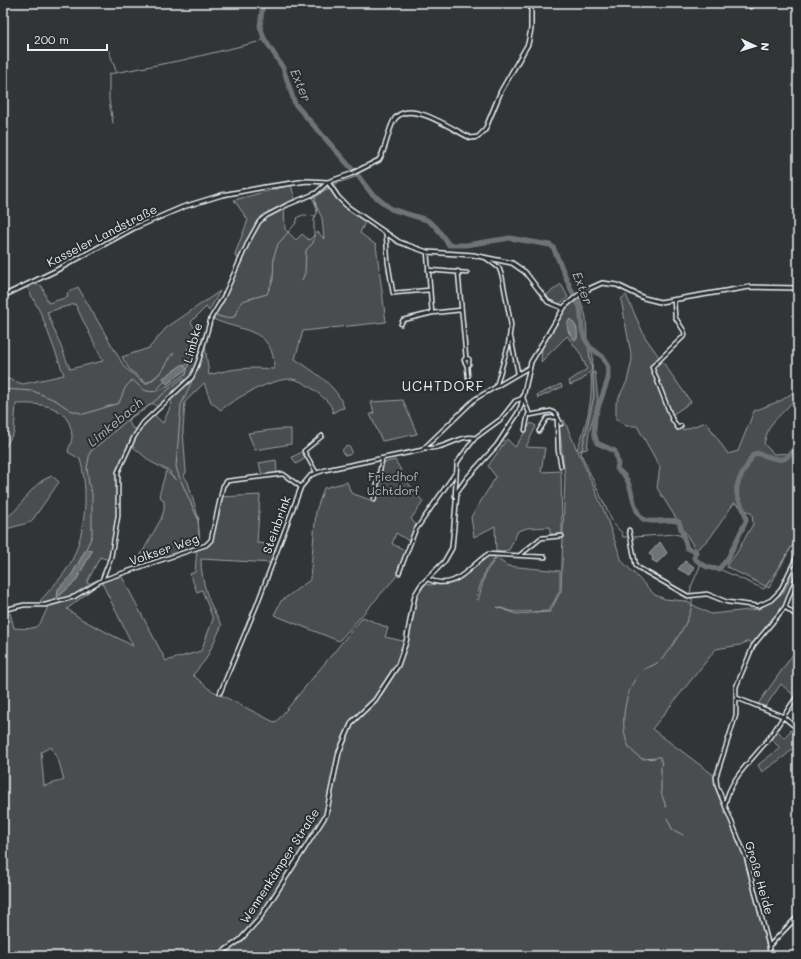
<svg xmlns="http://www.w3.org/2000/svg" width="801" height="959" viewBox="0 0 801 959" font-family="Mali,sans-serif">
	<rect width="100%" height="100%" fill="#323536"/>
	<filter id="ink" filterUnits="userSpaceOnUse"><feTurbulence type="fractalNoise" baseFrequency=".025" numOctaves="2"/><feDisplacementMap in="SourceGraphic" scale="8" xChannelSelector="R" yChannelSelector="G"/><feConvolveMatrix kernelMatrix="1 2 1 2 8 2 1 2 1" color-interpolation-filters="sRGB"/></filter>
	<g filter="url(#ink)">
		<!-- green -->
		<path fill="#494d4f" stroke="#989fa4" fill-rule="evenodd" d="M291 185 295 199 284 204 285 229 296 240 302 234 309 240 318 232 324 239 322 218 312 197 329 188 343 204 365 222 360 233 376 245 386 322 303 331 295 359C313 371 338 386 344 408L339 409 333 413C332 404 325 399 319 394 312 388 301 380 292 379 273 378 235 398 221 410L211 402 204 383 185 402 183 430 186 472 184 476 188 482 199 520 198 519 200 547 133 569 161 519 164 510V501L159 496 166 471 177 481 170 474 171 472 151 462 132 446 142 425 154 415 163 423 172 403 168 398 158 407 152 403C145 410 136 413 128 420L132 428 137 429 118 472 117 514 109 560 100 557 87 582 88 584 98 580 100 583 67 609 83 620 133 646 102 583 103 580 121 575 166 661 201 651 213 619 202 590 197 592 190 574 195 572 197 549 209 543 220 497 260 495 257 543 279 545 272 563 201 559C201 581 209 606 222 625L206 659 193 675 209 689 274 722 277 721 363 617 388 628 385 637 407 642 415 599 425 584 431 585 460 578 488 555H493L495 558 485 571 476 599 478 600 486 572 496 558 508 566 560 571V590L549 611 515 612 497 607 516 614 550 612 561 591 565 477 559 424 564 420 577 450C587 423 593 401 591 373L595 372 598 400 589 432 587 449 578 451 604 511 622 561 655 595 665 599 685 601 711 614 759 609 783 593 795 569 797 573 785 606 752 645 749 641 740 645 716 649 652 729 715 776V787L745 857 769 956H3V618L10 613 14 628C39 630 38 628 48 607L40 601C50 589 64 576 71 562 86 532 89 491 80 459L68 452C69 446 72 442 72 437 71 405 41 403 16 404L14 432 3 451V380L8 379 23 384 64 375 42 316 27 287 33 284 42 286 48 303 68 297 67 293 78 287 125 368 146 384C160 377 165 365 174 353 167 357 168 362 164 368 159 375 153 379 146 383L129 369 122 357 149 348 166 328 220 291 209 311 206 307 191 322 202 340 200 346 187 349 205 346 209 375C233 368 249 367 274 369 275 326 238 332 211 318L219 308 243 257 236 258 235 254 248 220 234 200ZM75 304 103 361 70 369 47 312ZM51 747 59 762 64 780 44 786 41 752Z
			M561 284 568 297 560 304 549 300 545 296Z
			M626 295 645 337 691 402 672 415 683 430 706 422 728 454 738 451 754 411 782 400 798 389C796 402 782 412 774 421 768 428 766 436 764 444L774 454 798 453V539L791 547 769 588 727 567V564L736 554 753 524 752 514 734 503 710 538 696 550 657 488 660 467 637 426H626L616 419V403L627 381 632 360 621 299Z
			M580 298 586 317 587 340 593 355 592 370 582 380 570 385 569 381 587 369 580 353 567 336 541 362 542 346 564 310Z
			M561 384 562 387 538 398 537 395Z
			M403 400 417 434 382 441 370 414 374 413 371 402Z
			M531 423 536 426 526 447 545 448 541 472 561 471 562 534H550V527L527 528 518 531 509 550 496 552 495 526 474 537 471 517 496 477 488 466 507 439 515 447Z
			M280 429H291V444L255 450 248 433Z
			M342.5 451a4.5 4.5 0 1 1 9 0a4.5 4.5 0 1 1-9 0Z
			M302 452 306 458 296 464 292 457Z
			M276 460 277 473 262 475 259 463Z
			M395 460 409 484 423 502 411 519 416 525 409 541 396 533 392 544 407 551 401 569 396 577 339 641 274 615 281 601 310 580 316 511 324 488 347 482 351 493 376 502 383 463Z
			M52 476 59 482 31 522 3 530V519C23 511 28 483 52 476Z
			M798 647V699L781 684 765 707 758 704Z
			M777 730 784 738 791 730 798 736V744L785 756 762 772 758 765 780 748 770 738Z"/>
		<!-- water -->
		<path fill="#6e7376" stroke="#9fa5aa" d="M570 319C577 325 578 330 577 339L575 340C569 335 564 326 570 319Z
			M183 364 187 369 167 384 163 378Z
			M660 542 667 553 657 563 652 560 653 557 649 554Z
			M86 549 92 551 76 581 57 598 58 589 72 574Z
			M685 561 693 566 694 569 690 575 678 569Z"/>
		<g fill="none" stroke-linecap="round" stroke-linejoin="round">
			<!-- stream -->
			<path stroke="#9fa5aa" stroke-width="1" d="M261 41 264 39
				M109 51 116 71
				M113 123 109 100V74L183 60 258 42
				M332 185 358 176
				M304 215 315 216
				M302 280 305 273 306 250 313 243 314 239V220L317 213 315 198 328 187
				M213 317 215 315 225 318 234 317 242 301 267 294 273 280 274 256 278 244 296 223 298 217 303 215
				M588 345 593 377 594 396 581 454 613 523 622 533 623 537H628
				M184 366 189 363
				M3 389 33 391 55 400 70 410 84 414 119 403 125 388 132 380C137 383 142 390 147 391 160 395 177 379 187 372
				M156 390 165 381
				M180 479 176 467 181 405 197 370 203 351
				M181 481 198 519 200 546
				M634 537 675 534 682 536
				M86 549 92 536V493L89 485 87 468 90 452 132 416 144 410 186 375 189 362 199 354
				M719 569 764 589 791 548 798 541
				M690 595 691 587 701 564
				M657 757H660L662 765
				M656 758 642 759C638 756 632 752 629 747 618 726 625 685 643 670 647 667 653 666 657 663 670 652 695 615 692 598
				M661 767V792L666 807
				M667 818 672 829 683 835"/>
			<!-- river -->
			<path stroke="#6e7376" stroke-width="5" d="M263 3 260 26 264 38 283 68 295 104 359 177 371 193 391 209 427 220 436 227 449 245H466L510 238 550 245 553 247 573 294 580 307 582 330 585 339 590 347 603 357 608 367V379L595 417 594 432 597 443 615 451 618 464 617 469C620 472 624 474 626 478 633 488 633 515 645 520 656 524 668 517 679 522L687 548 696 552 694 558C702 566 709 569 719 569L728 558 746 521C747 512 739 504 737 494 734 482 748 467 752 456L756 453C780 459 785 468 798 441"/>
			<!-- minor casing -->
			<g stroke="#e8f1f8" stroke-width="5.5">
				<path id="minor" d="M751 7V3
					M386 234 388 263 393 293 430 290
					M427 252 432 313
					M486 258 499 268 502 276 511 325 508 346 496 387
					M428 270 467 273
					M458 271 466 358 464 360 467 366 469 364V359L466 358
					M674 300 675 317 684 331 685 335 652 367 672 419 678 428 681 426
					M401 324 403 320 432 313 461 310
					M511 338 518 373
					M467 366 468 377
					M557 417 558 450 561 466
					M525 430 528 415
					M539 431 547 418 557 417
					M425 448C443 451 463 433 475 438
					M316 472 304 451 322 436
					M455 496 457 463 461 457 475 438 501 419 515 401 523 398 530 415 551 411 556 414 561 424
					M374 500 382 460
					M629 530 636 566 639 568 688 596 707 594 727 602 758 606 771 600 780 591 798 554
					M520 555 541 538 562 536
					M399 573 415 531 456 472
					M428 579C455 592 468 567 488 554L545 557
					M102 580 111 557 118 516V472L134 437 143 423 192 377 199 360 211 318 223 298 249 240 259 222 266 216 287 205 316 193 328 182
					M785 607 798 617
					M3 610 24 605H45L74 597 102 580 206 545 211 540 223 486 227 481 283 474 301 487
					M220 693 256 607 301 487 311 475 325 470 422 450 475 399 528 368
					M737 698 782 716 798 729
					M725 805C730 775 758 756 774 731 782 719 789 707 798 695
					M769 946 798 916
					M770 956 769 946 746 857 717 786 716 777 736 715V687L753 646 785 607 798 573"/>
			</g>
			<!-- tertiary casing -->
			<g stroke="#e8f1f8" stroke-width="6">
				<path id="tertiary" d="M328 182 338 197 348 207 399 242 427 252 473 255 512 263 525 272 548 302 563 308
					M3 296 55 271 134 228 183 207 222 195 265 187 307 181 328 182 351 174 379 160C386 149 387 134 393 122 406 95 454 131 471 138L478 137 485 130 501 91 528 44 531 29V3
					M217 956 240 940 260 918 326 815 339 752 352 722 375 700 398 665 406 642 415 595 421 585 444 562 452 548 457 492 467 478 497 445 518 413 521 406 531 362 565 306 582 292 602 283 617 285 644 298 660 302 749 287 798 288"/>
			</g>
			<!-- minor -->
			<use href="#minor" stroke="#2a2d2e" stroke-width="2.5"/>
			<!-- tertiary -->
			<use href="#tertiary" stroke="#2a2d2e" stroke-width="3"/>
		</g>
	</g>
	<g text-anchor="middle" stroke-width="4" stroke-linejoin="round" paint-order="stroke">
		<!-- street labels -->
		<g font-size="12" fill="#e8f1f8" stroke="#2a2d2e">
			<text transform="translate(102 236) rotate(-27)" y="4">Kasseler Landstraße</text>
			<text transform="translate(193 343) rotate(-74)" y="4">Limbke</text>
			<text transform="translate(277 525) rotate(-70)" y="4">Steinbrink</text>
			<text transform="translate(164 550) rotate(-19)" y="4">Volkser Weg</text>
			<text transform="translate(280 866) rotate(-57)" y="4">Wennenkämper Straße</text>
			<text transform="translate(759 878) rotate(74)" y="4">Große Heide</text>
		</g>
		<!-- park labels -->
		<g font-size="12" fill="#b0b8bd" stroke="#2a2d2e">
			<text x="393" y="481">Friedhof<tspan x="393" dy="14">Uchtdorf</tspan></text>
		</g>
		<!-- water labels -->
		<g font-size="13" font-style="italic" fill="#b1b8be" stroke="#2a2d2e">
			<text transform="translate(301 85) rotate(67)" y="5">Exter</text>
			<text transform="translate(583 288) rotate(68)" y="5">Exter</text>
			<text transform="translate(115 422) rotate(-40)" y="5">Limkebach</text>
		</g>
		<!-- quarter labels -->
		<g font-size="14" letter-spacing="1" fill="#e8f1f8" stroke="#2a2d2e">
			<text x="443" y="391">UCHTDORF</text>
		</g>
	</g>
	<!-- margin -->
	<rect width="801" height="959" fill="none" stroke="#2a2d2e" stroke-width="16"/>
	<rect x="8" y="8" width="785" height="943" fill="none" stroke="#e8f1f8" stroke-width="1.5" filter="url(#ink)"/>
	<!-- north arrow -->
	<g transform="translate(755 46) rotate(94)" stroke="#2a2d2e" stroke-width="3" paint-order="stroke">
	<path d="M0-3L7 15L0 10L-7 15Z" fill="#e8f1f8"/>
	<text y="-6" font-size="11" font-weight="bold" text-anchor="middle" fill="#e8f1f8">N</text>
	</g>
	<!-- scale -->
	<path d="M28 44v6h79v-6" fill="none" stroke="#e8f1f8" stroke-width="2"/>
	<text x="34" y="44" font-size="12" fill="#e8f1f8" stroke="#2a2d2e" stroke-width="3" paint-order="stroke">200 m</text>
</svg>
